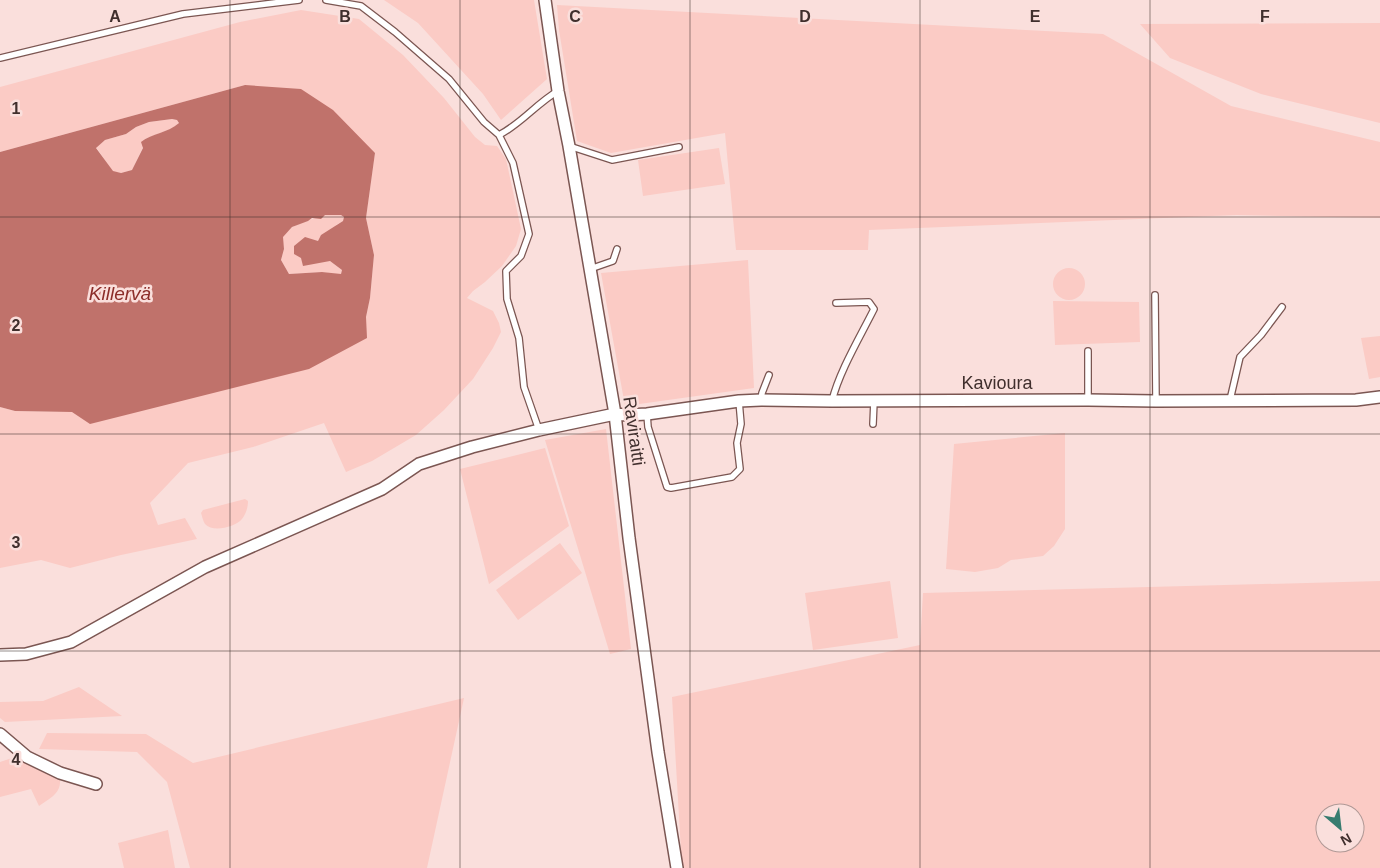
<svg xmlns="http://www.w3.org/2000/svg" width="1380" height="868" viewBox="0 0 1380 868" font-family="Arial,sans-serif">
	<rect width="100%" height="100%" fill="#fadfdc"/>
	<!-- green -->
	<path fill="#fbcbc5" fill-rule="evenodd" d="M384 0H534L547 79 501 120 483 94 418 23Z
		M557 5 1103 34 1231 106 1380 142V218L1237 215 869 230 868 250H736L725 133 611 153 577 141 559 30Z
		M301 10 359 19 403 55 444 98 475 137 485 145 497 146 506 159 521 229 516 246 502 266 485 282 473 291 467 298 493 311 499 323 501 332 493 348 473 379 444 410 416 435 372 461 346 472 324 423 253 447 188 463 150 503 158 525 185 518 197 539 121 555 70 568 41 560 0 568V407L15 411 72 412 366 317 370 298 374 255 366 218 375 153 245 85 0 152V87L240 22Z
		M1380 23V123L1261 94 1170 58 1140 24Z
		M172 119 177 120 179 123 173 128 145 139 143 147 132 170 121 173 113 172 96 147 105 140 126 134 136 127 149 122Z
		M719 148 725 184 643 196 638 160Z
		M325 215H341L344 217 343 221 336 225 330 261 342 270 341 275 322 272 289 274 281 260 284 249 282 237C285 234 288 231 291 228 296 224 318 217 325 215Z
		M748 260 754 388 625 406 601 273Z
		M1053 284a16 16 0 1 1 32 0a16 16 0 1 1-32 0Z
		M1053 301 1139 302 1140 342 1055 345Z
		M1380 336V377L1369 379 1361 338Z
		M606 429 631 649 610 654 545 440Z
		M1065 433V529L1054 546 1043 556 1011 560 998 568 975 572 946 569 954 444Z
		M545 448 569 526 489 584 460 469Z
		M245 499 248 501C248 507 246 514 242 519 235 527 213 533 205 524 203 521 202 516 201 513L203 510Z
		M560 543 582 573 518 620 496 590Z
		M890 581 898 638 813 650 805 593Z
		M1380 581V868H682L672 697 920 645 923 593ZM1325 813H1355V843H1325Z
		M79 687 122 716 5 722 0 718V702L43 701Z
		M464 698 427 868H190L167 782 137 752 39 749 47 733 146 734 193 763Z
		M15 757 60 780C61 794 49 799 39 806L31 789 0 797V762Z
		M168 830 175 868H124L118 843Z"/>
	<!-- water -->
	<path fill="#c0726b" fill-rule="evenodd" d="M245 85 301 89 333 110 375 153 366 218 374 255 370 298 366 317 367 338 309 369 90 424 72 412 15 411 0 407V152ZM172 119 177 120 179 123C168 133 152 133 141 142L143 148 132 170 121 173 113 171 96 148 105 140 126 134 136 127 149 122ZM325 215H341L344 217 343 221 321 235 318 241 305 237 294 246V254L301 258 303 266 330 261 342 270 341 274 322 272 289 274 281 260 284 249 283 237 292 227 308 221 312 218 321 219Z"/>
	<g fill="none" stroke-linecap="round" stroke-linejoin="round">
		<!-- lane casing -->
		<g stroke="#7b5652" stroke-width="8">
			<path id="lane" d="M326 0 361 6 395 32 449 79 484 122 499 135 513 163 529 234 521 256 506 271 507 299 519 338 524 387 539 430
				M0 58 183 14 299 0
				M499 135C521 124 537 103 558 91
				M569 146 612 160 679 147
				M590 269 613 261 617 249
				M1155 295 1156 401
				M761 400 762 393 769 375
				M1088 400V351
				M1230 400 1240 357 1261 335 1282 307
				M832 401C839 372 860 337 874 309L869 302 836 303
				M647 414 648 427 667 487 671 488 732 477 740 469 737 443 741 424 739 401
				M873 424 874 401"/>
		</g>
		<!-- street casing -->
		<g stroke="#7b5652" stroke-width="14">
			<path id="street" d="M545 0 558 91 569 146 615 414 629 538 658 752 677 868
				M0 655 26 654 71 642 205 567 382 489 419 464 472 447 539 430 615 414 628 415 647 414 739 401 761 400 832 401 1088 400 1156 401 1356 400 1380 397
				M0 734 27 757 60 773 96 784"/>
		</g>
		<!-- lane -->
		<use href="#lane" stroke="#fff" stroke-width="5.5"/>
		<!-- street -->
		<use href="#street" stroke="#fff" stroke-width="11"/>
	</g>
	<!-- grid -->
	<path fill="none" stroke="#402f2d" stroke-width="1" stroke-opacity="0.55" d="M230 0V868M460 0V868M690 0V868M920 0V868M1150 0V868M0 217H1380M0 434H1380M0 651H1380"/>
	<g text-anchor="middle" stroke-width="5" stroke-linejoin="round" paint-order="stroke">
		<!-- street labels -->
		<g font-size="18" fill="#402f2d" stroke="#fadfdc">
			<text x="997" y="389">Kavioura</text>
			<text transform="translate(634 431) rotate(82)" y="6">Raviraitti</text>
		</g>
		<!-- water labels -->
		<g font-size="19" font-style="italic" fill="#8c2d29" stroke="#fadfdc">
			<text x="120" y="300">Killervä</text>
		</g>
	</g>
	<g font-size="16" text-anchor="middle" font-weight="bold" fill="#402f2d" stroke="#fadfdc" stroke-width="5" stroke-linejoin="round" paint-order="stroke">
		<text x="115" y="22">A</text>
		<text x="345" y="22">B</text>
		<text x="575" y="22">C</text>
		<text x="805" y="22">D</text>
		<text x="1035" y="22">E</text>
		<text x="1265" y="22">F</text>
		<text x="16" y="114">1</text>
		<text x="16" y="331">2</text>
		<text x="16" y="548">3</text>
		<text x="16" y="765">4</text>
	</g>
	<!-- north arrow -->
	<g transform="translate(1340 828) rotate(152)"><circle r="24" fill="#fadfdc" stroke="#b09996"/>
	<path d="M0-4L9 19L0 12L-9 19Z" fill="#387c6f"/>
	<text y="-8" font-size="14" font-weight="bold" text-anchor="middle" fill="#402f2d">N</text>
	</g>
</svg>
